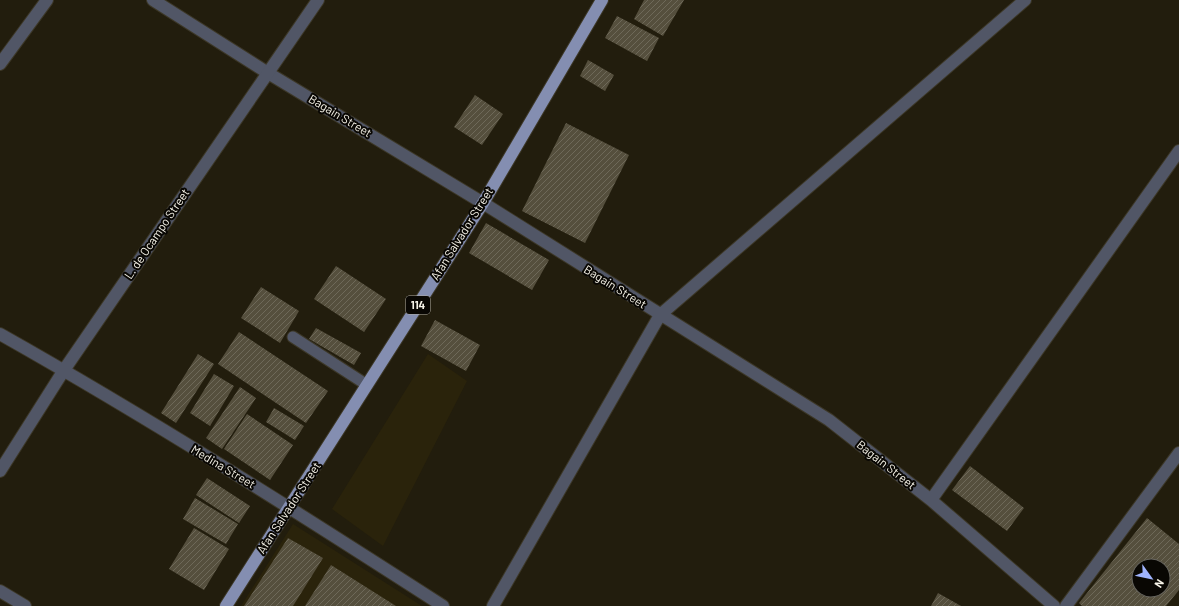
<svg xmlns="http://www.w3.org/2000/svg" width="1179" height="606" viewBox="0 0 1179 606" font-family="Barlow,sans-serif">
	<defs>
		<pattern id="building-hatch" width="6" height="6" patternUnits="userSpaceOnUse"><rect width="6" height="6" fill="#554f3d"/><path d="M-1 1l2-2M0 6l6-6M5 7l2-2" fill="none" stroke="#6e6959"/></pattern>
	</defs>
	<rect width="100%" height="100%" fill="#221d0d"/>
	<!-- built -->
	<path fill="#2a230b" d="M428 354 467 381 383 546 332 509Z
		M293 524 422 606H241Z"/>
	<!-- building -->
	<path fill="url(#building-hatch)" fill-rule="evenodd" d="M644 0H684L663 36 634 19Z
		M617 16 659 38 647 61 605 38Z
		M588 60 614 75 605 91 580 76Z
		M475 95 503 114 482 145 454 127Z
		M566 123 629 155 585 243 522 211Z
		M486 223 549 260 532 290 469 253Z
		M336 266 386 299 364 332 314 299Z
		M261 287 299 311 280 343 241 318Z
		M435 320 480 345 466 371 421 346Z
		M316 328 361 353 354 365 309 339Z
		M239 332 328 391 306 423 218 364Z
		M198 354 214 364 176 423 161 413Z
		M214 374 234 386 210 426 190 413Z
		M240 387 256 398 222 449 206 438Z
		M274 408 304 426 295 440 266 422Z
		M247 414 293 445 270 480 224 449Z
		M970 466 1024 508 1007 531 952 490Z
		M207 478 250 506 239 523 196 495Z
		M195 498 238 524 226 544 183 519Z
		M1147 518 1179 544V590L1166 606H1082L1079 603ZM1139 566H1163V590H1139Z
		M194 528 229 549 204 590 169 569Z
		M288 538 323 558 293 606H244Z
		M331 565 396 606H305Z
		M938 593 961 606H931Z"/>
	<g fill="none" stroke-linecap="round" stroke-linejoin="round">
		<!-- service casing -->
		<g stroke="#3c3727" stroke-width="13">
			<path id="service" d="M293 337 367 385"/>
		</g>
		<!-- minor casing -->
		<g stroke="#3c3727" stroke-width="14">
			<path id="minor" d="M153 0 268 73 483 203 829 420 931 500 1054 606
				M931 500 1179 151
				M493 606 660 315 1025 0
				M1066 606 1179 453"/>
		</g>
		<!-- tertiary casing -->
		<g stroke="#3c3727" stroke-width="14">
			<path id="tertiary" d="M0 64 47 0
				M0 334C151 419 297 512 443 606
				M0 471 64 370 318 0
				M0 591 25 606"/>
		</g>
		<!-- primary casing -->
		<g stroke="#3c3727" stroke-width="14">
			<path id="primary" d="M226 606 483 203 602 0"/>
		</g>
		<!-- service -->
		<use href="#service" stroke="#515666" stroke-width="11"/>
		<!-- minor -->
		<use href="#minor" stroke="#515666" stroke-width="12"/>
		<!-- tertiary -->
		<use href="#tertiary" stroke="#515666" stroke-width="12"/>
		<!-- primary -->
		<use href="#primary" stroke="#848eb1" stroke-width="12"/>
	</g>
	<g text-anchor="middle" stroke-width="4" stroke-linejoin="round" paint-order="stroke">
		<!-- shield labels -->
		<rect fill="#090703" stroke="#b0ada4" stroke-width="1" x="406" y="296" width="24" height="18" rx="3"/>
		<g font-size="11" font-weight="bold" fill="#f7f4e9">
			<text x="418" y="309">114</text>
		</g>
		<!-- street labels -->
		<g font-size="12" fill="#f7f4e9" stroke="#090703">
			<text transform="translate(340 116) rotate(31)" y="4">Bagain Street</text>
			<text transform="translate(157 234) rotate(-56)" y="4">L. de Ocampo Street</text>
			<text transform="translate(462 234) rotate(-58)" y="4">Afan Salvador Street</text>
			<text transform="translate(615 287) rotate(32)" y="4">Bagain Street</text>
			<text transform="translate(886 465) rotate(38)" y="4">Bagain Street</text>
			<text transform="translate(223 467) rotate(31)" y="4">Medina Street</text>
			<text transform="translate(289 508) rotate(-57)" y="4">Afan Salvador Street</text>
		</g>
	</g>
	<!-- north arrow -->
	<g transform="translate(1151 578) rotate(123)"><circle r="19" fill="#090703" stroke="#68665f"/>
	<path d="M0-3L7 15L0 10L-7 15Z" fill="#9fb3fd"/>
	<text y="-6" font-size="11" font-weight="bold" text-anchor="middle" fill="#f7f4e9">N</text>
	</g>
</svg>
